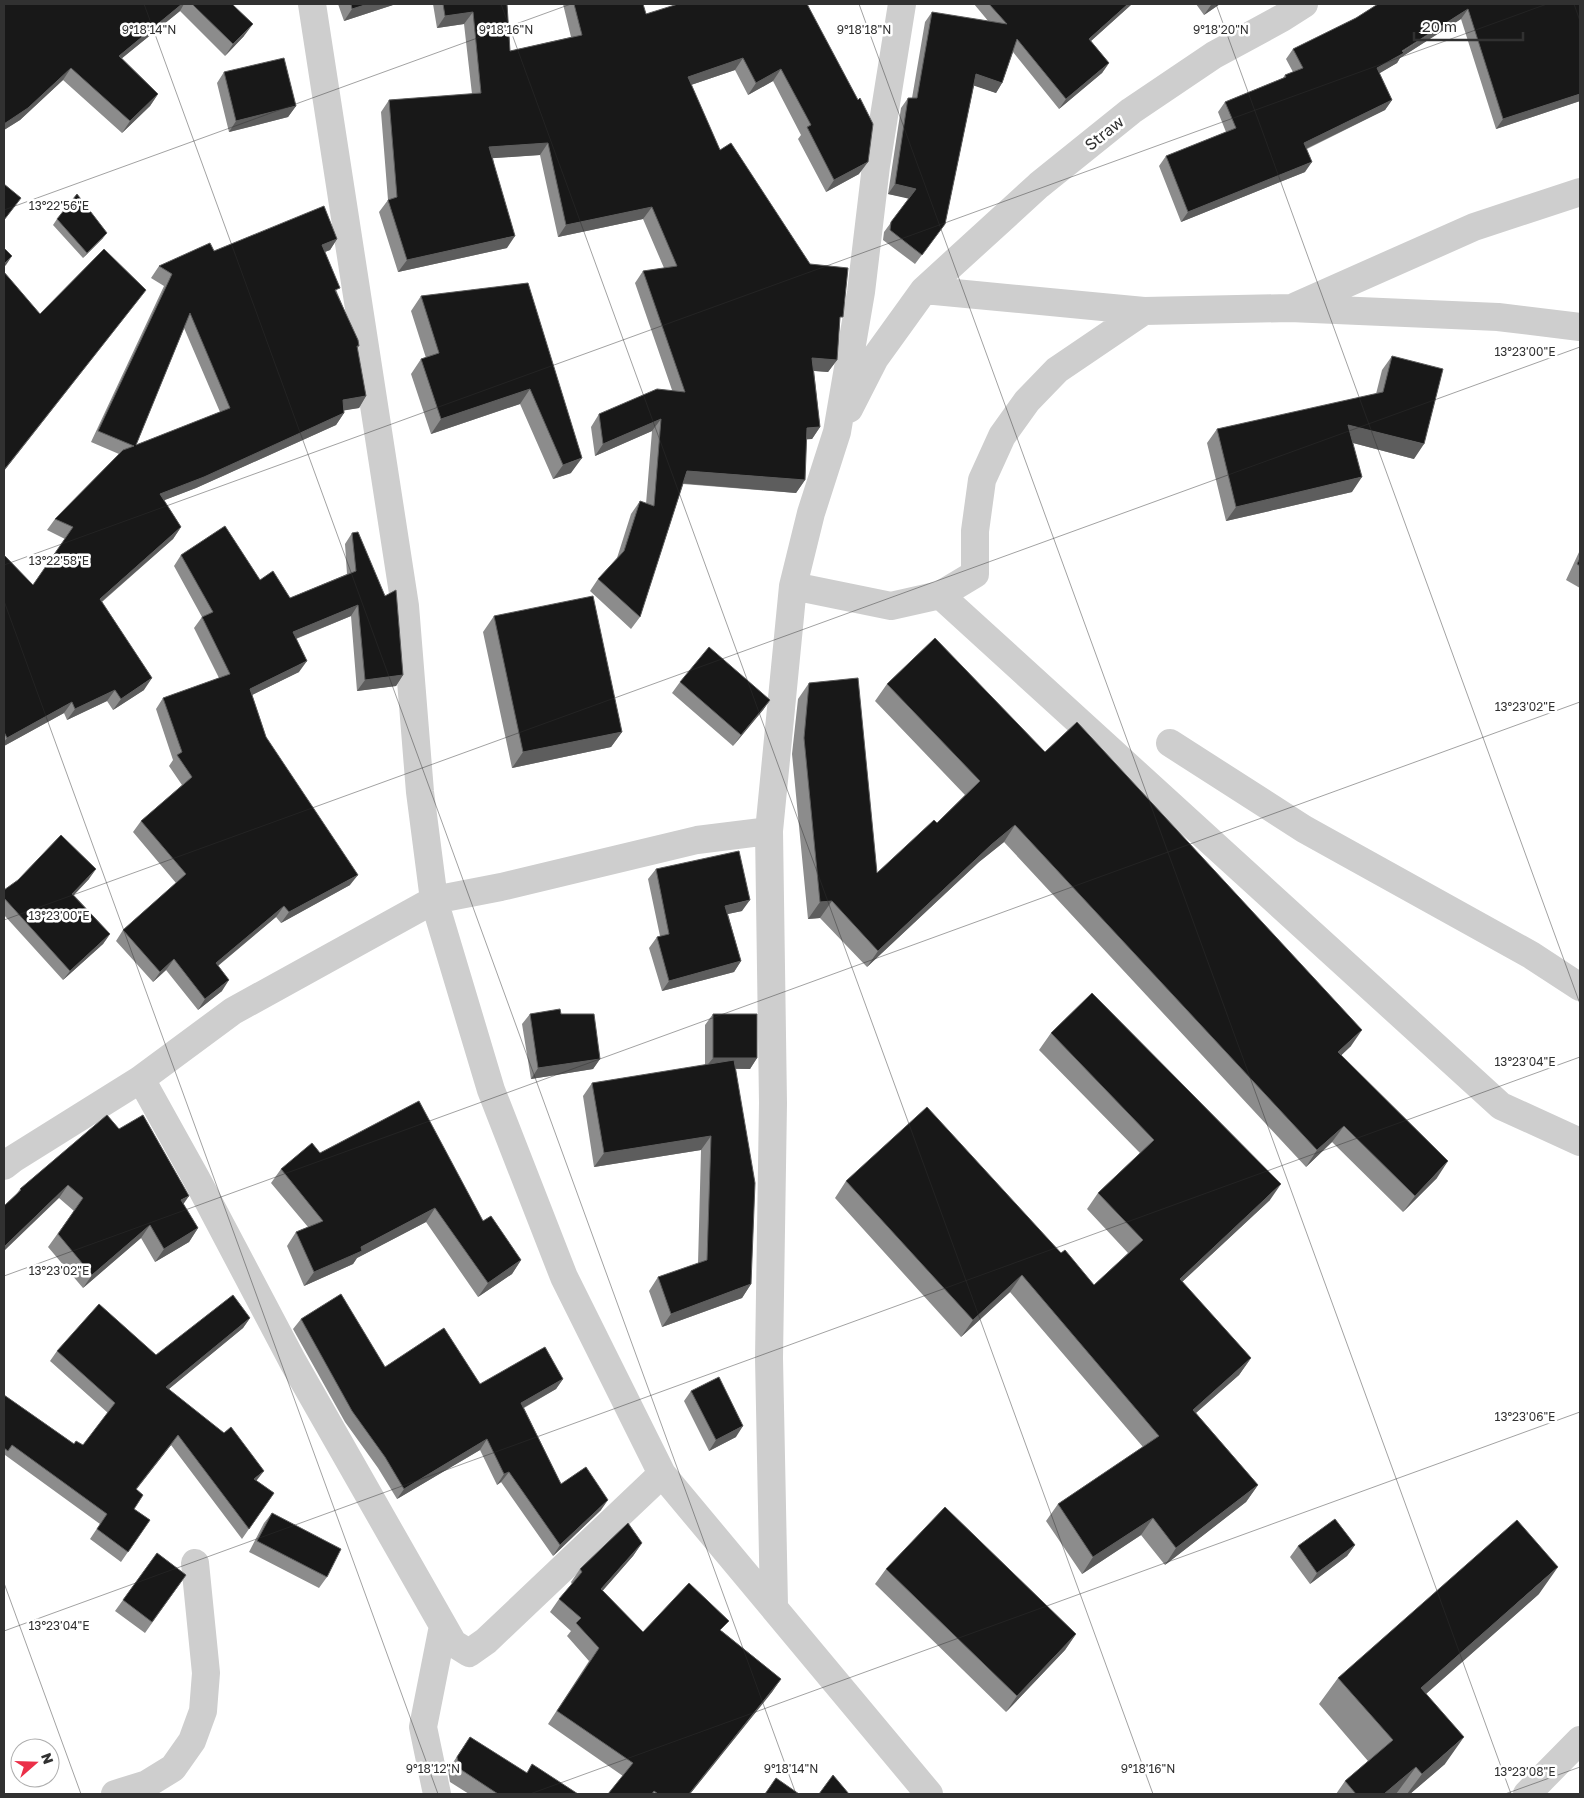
<svg xmlns="http://www.w3.org/2000/svg" width="1584" height="1798" viewBox="0 0 1584 1798" font-family="'Golos Text',sans-serif">
	<rect width="100%" height="100%" fill="#fff"/>
	<g fill="none" stroke-linecap="round" stroke-linejoin="round">
		<!-- minor -->
		<path stroke="#cecece" stroke-width="28" d="M312 4 405 606 420 792 434 900 491 1090 564 1277 662 1474 929 1794
			M924 290 1144 311 1290 308 1498 317 1580 327
			M1296 306 1474 227 1580 192
			M849 409 875 358 924 290 1039 185 1131 111 1214 55 1282 18 1304 4
			M793 586 891 606 940 595 975 574V531L982 480 1002 436 1027 401 1057 370 1144 311
			M940 595 1501 1106 1580 1142
			M1170 743 1304 829 1531 955 1580 987
			M141 1079 196 1178 293 1362 453 1643 469 1653 486 1641 662 1474
			M4 1166 13 1159 141 1079 233 1011 434 900 501 887 697 840 769 831
			M774 1606 769 1358 773 1103 769 831 793 586 811 513 837 432 861 292 876 166 902 4
			M115 1794 147 1784 173 1768 192 1741 203 1711 206 1673 195 1563
			M437 1794 423 1727 443 1626
			M1527 1794 1580 1740"/>
	</g>
	<!-- wall -->
	<path fill="#8c8c8c" fill-rule="evenodd" d="M4 4H232L244 36 225 56 180 11 122 58 158 94 150 106 122 133 63 80 20 120 4 130Z
		M338 4H396L344 21Z
		M433 4H507L510 51 571 37 563 4H643L646 14 808 5 859 174 826 192 798 139 801 135 773 81 748 95 735 70 691 85 720 150 840 321 837 360 828 372 814 371 820 427 812 439H806L805 480 796 493 683 484 640 617 631 629 590 591 598 579 617 558 631 514 640 501 646 504 652 431 595 456 591 427 599 414 672 390 635 283 643 271 664 268 643 219 558 237 540 155 493 158 507 248 398 272 379 212 388 200 381 112 389 100 472 94 464 24 437 28Z
		M974 4H1132L1091 41 1109 63 1102 73 1059 109 1013 52 1002 83 996 93 974 85 945 224 915 264 883 240 884 232 909 198 888 194 901 108 908 98H912L925 22 932 12 989 22Z
		M1196 4H1220L1204 15Z
		M1378 4H1580V101L1496 129 1461 19 1400 58 1397 63 1379 73 1392 100 1385 110 1307 149 1305 172 1181 222 1159 166 1166 156 1226 132 1218 112 1225 102 1283 78 1285 75 1293 72 1286 59 1293 49 1356 18Z
		M224 72 296 106 288 117 229 132 217 83Z
		M57 219 103 238 83 258 53 225Z
		M337 239 330 250 325 252 337 292 359 346 357 348 366 396 359 408 344 410V413L336 425 196 488 164 500 181 527 173 539 102 602 144 690 113 710 107 701 67 720 64 713 4 746V555L33 585 65 539 47 530 55 519 119 454 91 442 164 286 151 278 159 266 214 251ZM184 328 220 412 136 445Z
		M528 283 571 473 553 479 520 404 431 434 411 374 421 359 426 358 411 311 421 296Z
		M1392 356 1414 459 1353 443 1352 492 1226 521 1207 443 1217 429 1376 394 1382 370Z
		M352 533 403 675 396 686 357 691 351 616 296 639 299 672 252 695 266 737 350 885 281 923 276 917 218 966 222 991 198 1010 166 970 153 982 116 941 123 930 176 883 133 832 141 821 182 785 169 766 173 760 156 709 163 698 219 678 194 628 202 617 174 566 181 555 260 580 290 598 347 574 345 544Z
		M1580 550V588L1566 580Z
		M494 616 622 732 611 747 512 768 483 632Z
		M680 682 770 700 763 710 733 746 672 693Z
		M809 683 877 873 937 823 965 795 875 701 887 684 1045 752 1351 1046 1341 1055 1437 1178 1403 1212 1332 1142 1306 1167 1004 842 979 862 867 967 820 918 808 919 792 754 798 699Z
		M656 869 742 911 728 914 741 961 734 972 662 991 649 948 657 937 660 936 648 879Z
		M89 879 74 895 110 934 103 944 63 980 4 915V890Z
		M530 1014H561L600 1059 593 1069 531 1079 522 1024Z
		M713 1014 757 1058 750 1069H736L751 1284 742 1298 662 1327 649 1291 658 1277 698 1264 701 1150 594 1167 583 1096 592 1083 705 1065V1025Z
		M1051 1033 1270 1200 1182 1282 1251 1358 1239 1375 1196 1413 1258 1485 1246 1502 1165 1565 1141 1535 1082 1574 1046 1521 1058 1504 1143 1447 1010 1292 961 1337 835 1198 846 1181 1061 1253 1094 1285 1128 1253 1087 1209 1098 1193 1140 1153 1039 1050Z
		M107 1115 183 1204 198 1228 189 1242 155 1262 141 1238 83 1288 48 1247 74 1211 59 1198 16 1195 20 1189Z
		M320 1153 483 1221 521 1260 512 1274 478 1297 426 1222 357 1258 353 1264 304 1286 287 1246 296 1232 308 1227 271 1183 281 1169Z
		M250 1318 243 1328 169 1389 257 1480V1481L274 1493 242 1539 171 1445 136 1489 134 1509 150 1520 121 1562 90 1539 100 1524 5 1455 4 1456V1395L74 1444 83 1445 108 1413 50 1361 57 1351 156 1355Z
		M301 1319 385 1367 480 1384 563 1379 556 1389 524 1408 561 1484 601 1510 553 1556 501 1482 497 1485 480 1450 397 1499 378 1468 345 1422 293 1329Z
		M691 1391 736 1437 709 1451 684 1401Z
		M272 1513 327 1577 319 1588 249 1552 264 1523Z
		M642 1543 633 1556 602 1591 643 1632 722 1631 781 1679 772 1692 690 1794H608L623 1776 548 1724 589 1661 567 1636 571 1631 550 1612 559 1599 572 1584 571 1582 580 1569Z
		M1355 1545 1347 1556 1310 1584 1290 1557 1298 1546Z
		M157 1553 186 1575 145 1633 115 1611Z
		M886 1569 1076 1634 1065 1650 1006 1712 875 1584Z
		M1539 1594 1426 1694 1445 1764 1410 1794H1336L1345 1781 1368 1761 1319 1704 1338 1678Z
		M470 1737 526 1773 578 1794H469L450 1782 448 1770Z"/>
	<!-- shaded-wall -->
	<path fill="#5d5d5d" d="M182 4H184L180 11 110 68 119 56Z
		M368 4H396L344 21 352 9Z
		M1128 4H1132L1082 49 1089 39Z
		M1213 4H1220L1204 15 1211 5Z
		M1468 9 1461 19 1400 58 1397 63 1370 79 1377 68Z
		M473 12 464 24 437 28 445 16Z
		M253 24 244 36 225 56 233 44Z
		M743 58 735 70 679 89 688 77Z
		M1109 63 1102 73 1059 109 1066 99Z
		M71 68 63 80 20 120 4 130V124Z
		M781 69 773 81 748 95 756 83Z
		M976 74 1002 83 996 93 969 84Z
		M158 94 150 106 122 133 130 121Z
		M1580 94V101L1496 129 1503 119Z
		M1392 100 1385 110 1297 153 1304 143Z
		M296 106 288 117 229 132 236 121Z
		M548 143 540 155 481 159 489 147Z
		M868 162 859 174 826 192 834 180Z
		M1312 162 1305 172 1181 222 1188 212Z
		M895 184 916 189 910 199 888 194Z
		M652 207 643 219 558 237 566 225Z
		M107 233 103 238 83 258 87 253Z
		M515 236 507 248 398 272 407 260Z
		M337 239 330 250 314 256 322 245Z
		M12 256 6 265 4 267V264Z
		M146 290 139 299 4 471V470Z
		M812 358 837 360 828 372 804 370Z
		M530 389 520 404 431 434 441 419Z
		M366 396 359 408 335 412 343 400Z
		M344 413 336 425 196 488 152 505 160 494Z
		M661 419 652 431 595 456 603 444Z
		M1348 425 1424 444 1414 459 1338 439Z
		M820 427 812 439 798 440 807 428Z
		M582 458 571 473 553 479 563 465Z
		M687 471 805 480 796 493 679 483Z
		M1362 477 1352 492 1226 521 1236 507Z
		M181 527 173 539 92 610 100 599Z
		M358 605 351 616 285 643 293 632Z
		M307 661 299 672 242 700 250 689Z
		M403 675 396 686 357 691 365 680Z
		M152 678 144 690 113 710 121 699Z
		M115 690 107 701 67 720 75 709Z
		M770 700 763 710 733 746 741 735Z
		M72 702 64 713 4 746V742L7 738Z
		M622 732 611 747 512 768 523 752Z
		M1015 825 1004 842 979 862 867 967 878 951 991 845Z
		M96 869 89 879 66 903 72 894Z
		M358 875 350 885 281 923 289 912Z
		M750 900 742 911 718 916 725 906Z
		M832 901 820 918 808 919 820 902Z
		M284 906 276 917 208 974 216 963Z
		M110 934 103 944 63 980 70 971Z
		M174 959 166 970 153 982 160 972Z
		M741 961 734 972 662 991 669 981Z
		M229 980 222 991 198 1010 205 999Z
		M1362 1030 1351 1046 1327 1069 1338 1052Z
		M713 1058H757L750 1069 705 1068Z
		M600 1059 593 1069 531 1079 538 1068Z
		M1344 1126 1332 1142 1306 1167 1317 1150Z
		M711 1136 701 1150 594 1167 604 1153Z
		M1448 1161 1437 1178 1403 1212 1415 1196Z
		M1281 1184 1270 1200 1168 1295 1180 1279Z
		M68 1185 59 1198 4 1251V1247Z
		M189 1196 180 1209 181 1200Z
		M435 1208 426 1222 357 1258 353 1264 304 1286 314 1272Z
		M150 1225 141 1238 83 1288 92 1275Z
		M198 1228 189 1242 155 1262 164 1249Z
		M521 1260 512 1274 478 1297 488 1283Z
		M1022 1275 1010 1292 961 1337 973 1320Z
		M751 1284 742 1298 662 1327 671 1314Z
		M250 1318 243 1328 159 1397 166 1387Z
		M1251 1358 1239 1375 1181 1426 1193 1410Z
		M563 1379 556 1389 514 1413 521 1403Z
		M743 1426 736 1437 709 1451 716 1440Z
		M178 1435 171 1445 129 1499 136 1489Z
		M487 1439 480 1450 397 1499 404 1489Z
		M264 1471 257 1480 247 1489 254 1479Z
		M509 1472 501 1482 497 1485 504 1474Z
		M1258 1485 1246 1502 1165 1565 1176 1548Z
		M608 1500 601 1510 553 1556 560 1545Z
		M1153 1518 1141 1535 1082 1574 1093 1557Z
		M642 1543 633 1556 592 1603 601 1589Z
		M1355 1545 1347 1556 1310 1584 1317 1573Z
		M1558 1567 1539 1594 1402 1715 1421 1688Z
		M1076 1634 1065 1650 1006 1712 1017 1696Z
		M781 1679 772 1692 690 1794H689Z
		M1464 1737 1445 1764 1410 1794H1407L1422 1774Z
		M1416 1767 1396 1794H1384Z"/>
	<!-- building -->
	<path fill="#181818" stroke="#5d5d5d" fill-rule="evenodd" d="M4 4H182L119 56 158 94 130 121 71 68 28 108 4 124Z
		M192 4H232L253 24 233 44Z
		M351 4H368L352 9Z
		M443 4H507L510 51 582 35 574 4H643L646 14 678 4H807L858 100 860 98 873 124 868 162 834 180 807 127 811 125 781 69 756 83 743 58 688 77 720 150 731 143 810 264 848 268 843 317H840L837 360 812 358 820 427 807 428 805 480 687 471 640 617 598 579 624 551 640 501 654 506 661 419 603 444 599 414 657 389 685 392 643 271 677 266 652 207 566 225 548 143 489 147 515 236 407 260 388 200 397 197 389 100 481 93 473 12 445 16Z
		M989 4H1128L1089 39 1109 63 1066 99 1017 39 1002 83 976 74 945 224 922 255 890 230 891 222 916 189 895 184 908 98H917L932 12 1007 24Z
		M1378 4H1580V94L1503 119 1468 9 1402 51 1404 53 1377 68 1392 100 1304 143 1312 162 1188 212 1166 156 1236 128 1225 102 1286 77 1285 75 1303 68 1293 49 1356 18Z
		M284 58 296 106 236 121 224 72Z
		M4 184 21 198 4 220Z
		M77 194 107 233 87 253 57 219Z
		M324 206 337 239 322 245 340 288 335 290 358 340 359 346H357L366 396 343 400 344 413 204 477 160 494 181 527 100 599 152 678 121 699 115 690 75 709 72 702 7 738 4 732V555L33 585 73 527 55 519 123 450 134 446 98 431 172 274 159 266 210 243 214 251ZM190 313 230 408 136 445Z
		M4 248 12 256 4 264Z
		M104 249 146 290 4 470V272L40 314Z
		M528 283 582 458 563 465 530 389 441 419 421 359 439 353 421 296Z
		M1392 356 1443 369 1424 444 1348 425 1362 477 1236 507 1217 429 1383 392Z
		M225 526 260 580 273 571 290 598 356 571 352 533 358 532 385 596 396 590 403 675 365 680 358 605 293 632 307 661 250 689 266 737 358 875 289 912 284 906 216 963 229 980 205 999 174 959 160 972 123 930 186 874 141 821 192 777 177 755 182 752 163 698 230 674 202 617 213 612 181 555Z
		M1580 558V566L1577 564Z
		M593 596 622 732 523 752 494 616Z
		M935 638 1045 752 1077 722 1362 1030 1338 1052 1448 1161 1415 1196 1344 1126 1317 1150 1015 825 991 845 878 951 832 901 820 902 804 738 809 683 858 678 877 873 934 820 937 823 980 781 887 684Z
		M709 647 770 700 741 735 680 682Z
		M61 835 96 869 72 894 110 934 70 971 4 898V890L18 880Z
		M739 851 750 900 725 906 741 961 669 981 657 937 669 934 656 869Z
		M1092 993 1281 1184 1180 1279 1251 1358 1193 1410 1258 1485 1176 1548 1153 1518 1093 1557 1058 1504 1159 1436 1022 1275 973 1320 846 1181 927 1107 1061 1253 1065 1250 1094 1285 1143 1240 1098 1193 1154 1140 1051 1033Z
		M560 1009 561 1014H594L600 1059 538 1068 530 1014Z
		M713 1014H757V1058H713Z
		M734 1060 755 1183 751 1284 671 1314 658 1277 707 1260 711 1136 604 1153 592 1083Z
		M419 1101 483 1221 491 1216 521 1260 488 1283 435 1208 361 1247 362 1251 314 1272 296 1232 323 1221 281 1169 312 1143 320 1153Z
		M107 1115 119 1129 143 1115 189 1196 181 1200 198 1228 164 1249 150 1225 92 1275 58 1234 83 1198 68 1185 4 1247V1206L21 1190 20 1189Z
		M341 1294 385 1367 444 1328 480 1384 545 1347 563 1379 521 1403 561 1484 586 1467 608 1500 560 1545 509 1472 504 1474 487 1439 404 1489 385 1457 352 1411 301 1319Z
		M233 1295 250 1318 166 1387 224 1433 231 1427 264 1471 254 1479 274 1493 249 1529 178 1435 136 1489 143 1495 134 1509 150 1520 128 1552 97 1529 107 1514 12 1445 8 1451 4 1448V1395L74 1444 76 1441 83 1445 115 1403 57 1351 99 1304 156 1355Z
		M719 1377 743 1426 716 1440 691 1391Z
		M945 1507 1076 1634 1017 1696 886 1569Z
		M272 1513 341 1549 327 1577 257 1541Z
		M1335 1519 1355 1545 1317 1573 1298 1546Z
		M1517 1520 1558 1567 1421 1688 1464 1737 1422 1774 1416 1767 1384 1794H1356L1345 1781 1393 1740 1338 1678Z
		M628 1523 642 1543 601 1589 643 1632 689 1583 729 1621 720 1630 781 1679 689 1794H658L654 1791 652 1794H608L633 1763 557 1711 599 1648 576 1623 581 1618 559 1599 582 1572 580 1569Z
		M157 1553 186 1575 152 1622 123 1600Z
		M470 1737 527 1773 532 1764 578 1794H498L460 1769 457 1757Z
		M833 1775 849 1794H819Z
		M776 1778 799 1794H765Z"/>
	<!-- ticks -->
	<path fill="none" stroke="#313131" stroke-width="1" stroke-opacity="0.45" d="M144 4 796 1794M501 4 1153 1794M859 4 1511 1794M1216 4 1580 1004M1574 4 1580 21M4 210 571 4M4 565 1547 4M4 601 438 1794M4 920 1580 347M4 1276 1580 702M4 1583 81 1794M4 1631 1580 1057M530 1794 1580 1412M1505 1794 1580 1767"/>
	<g text-anchor="middle" stroke-width="5" stroke-linejoin="round" paint-order="stroke">
		<!-- street labels -->
		<g font-size="16" fill="#313131" stroke="#fff">
			<text transform="translate(1104 133) rotate(-39)" y="6">Straw</text>
		</g>
	</g>
	<g font-size="12" text-anchor="middle" fill="#313131" stroke="#fff" stroke-width="5" stroke-linejoin="round" paint-order="stroke">
		<text x="149" y="34">9°18'14"N</text>
		<text x="506" y="34">9°18'16"N</text>
		<text x="864" y="34">9°18'18"N</text>
		<text x="1221" y="34">9°18'20"N</text>
		<text x="59" y="210">13°22'56"E</text>
		<text x="1525" y="356">13°23'00"E</text>
		<text x="59" y="565">13°22'58"E</text>
		<text x="1525" y="711">13°23'02"E</text>
		<text x="59" y="920">13°23'00"E</text>
		<text x="1525" y="1066">13°23'04"E</text>
		<text x="59" y="1275">13°23'02"E</text>
		<text x="1525" y="1421">13°23'06"E</text>
		<text x="59" y="1630">13°23'04"E</text>
		<text x="433" y="1773">9°18'12"N</text>
		<text x="791" y="1773">9°18'14"N</text>
		<text x="1148" y="1773">9°18'16"N</text>
		<text x="1525" y="1776">13°23'08"E</text>
	</g>
	<!-- border -->
	<rect width="1584" height="1798" fill="none" stroke="#313131" stroke-width="10"/>
	<!-- north arrow -->
	<g transform="translate(35 1763) rotate(70)"><circle r="24" fill="#ffffff" stroke="#adadad"/>
	<path d="M0-4L9 19L0 12L-9 19Z" fill="#eb2f48"/>
	<text y="-8" font-size="14" font-weight="bold" text-anchor="middle" fill="#313131">N</text>
	</g>
	<!-- scale -->
	<path d="M1414 32v8h109v-8" fill="none" stroke="#313131" stroke-width="2.5"/>
	<text x="1422" y="32" font-size="15" fill="#313131" stroke="#ffffff" stroke-width="4" paint-order="stroke">20 m</text>
</svg>
